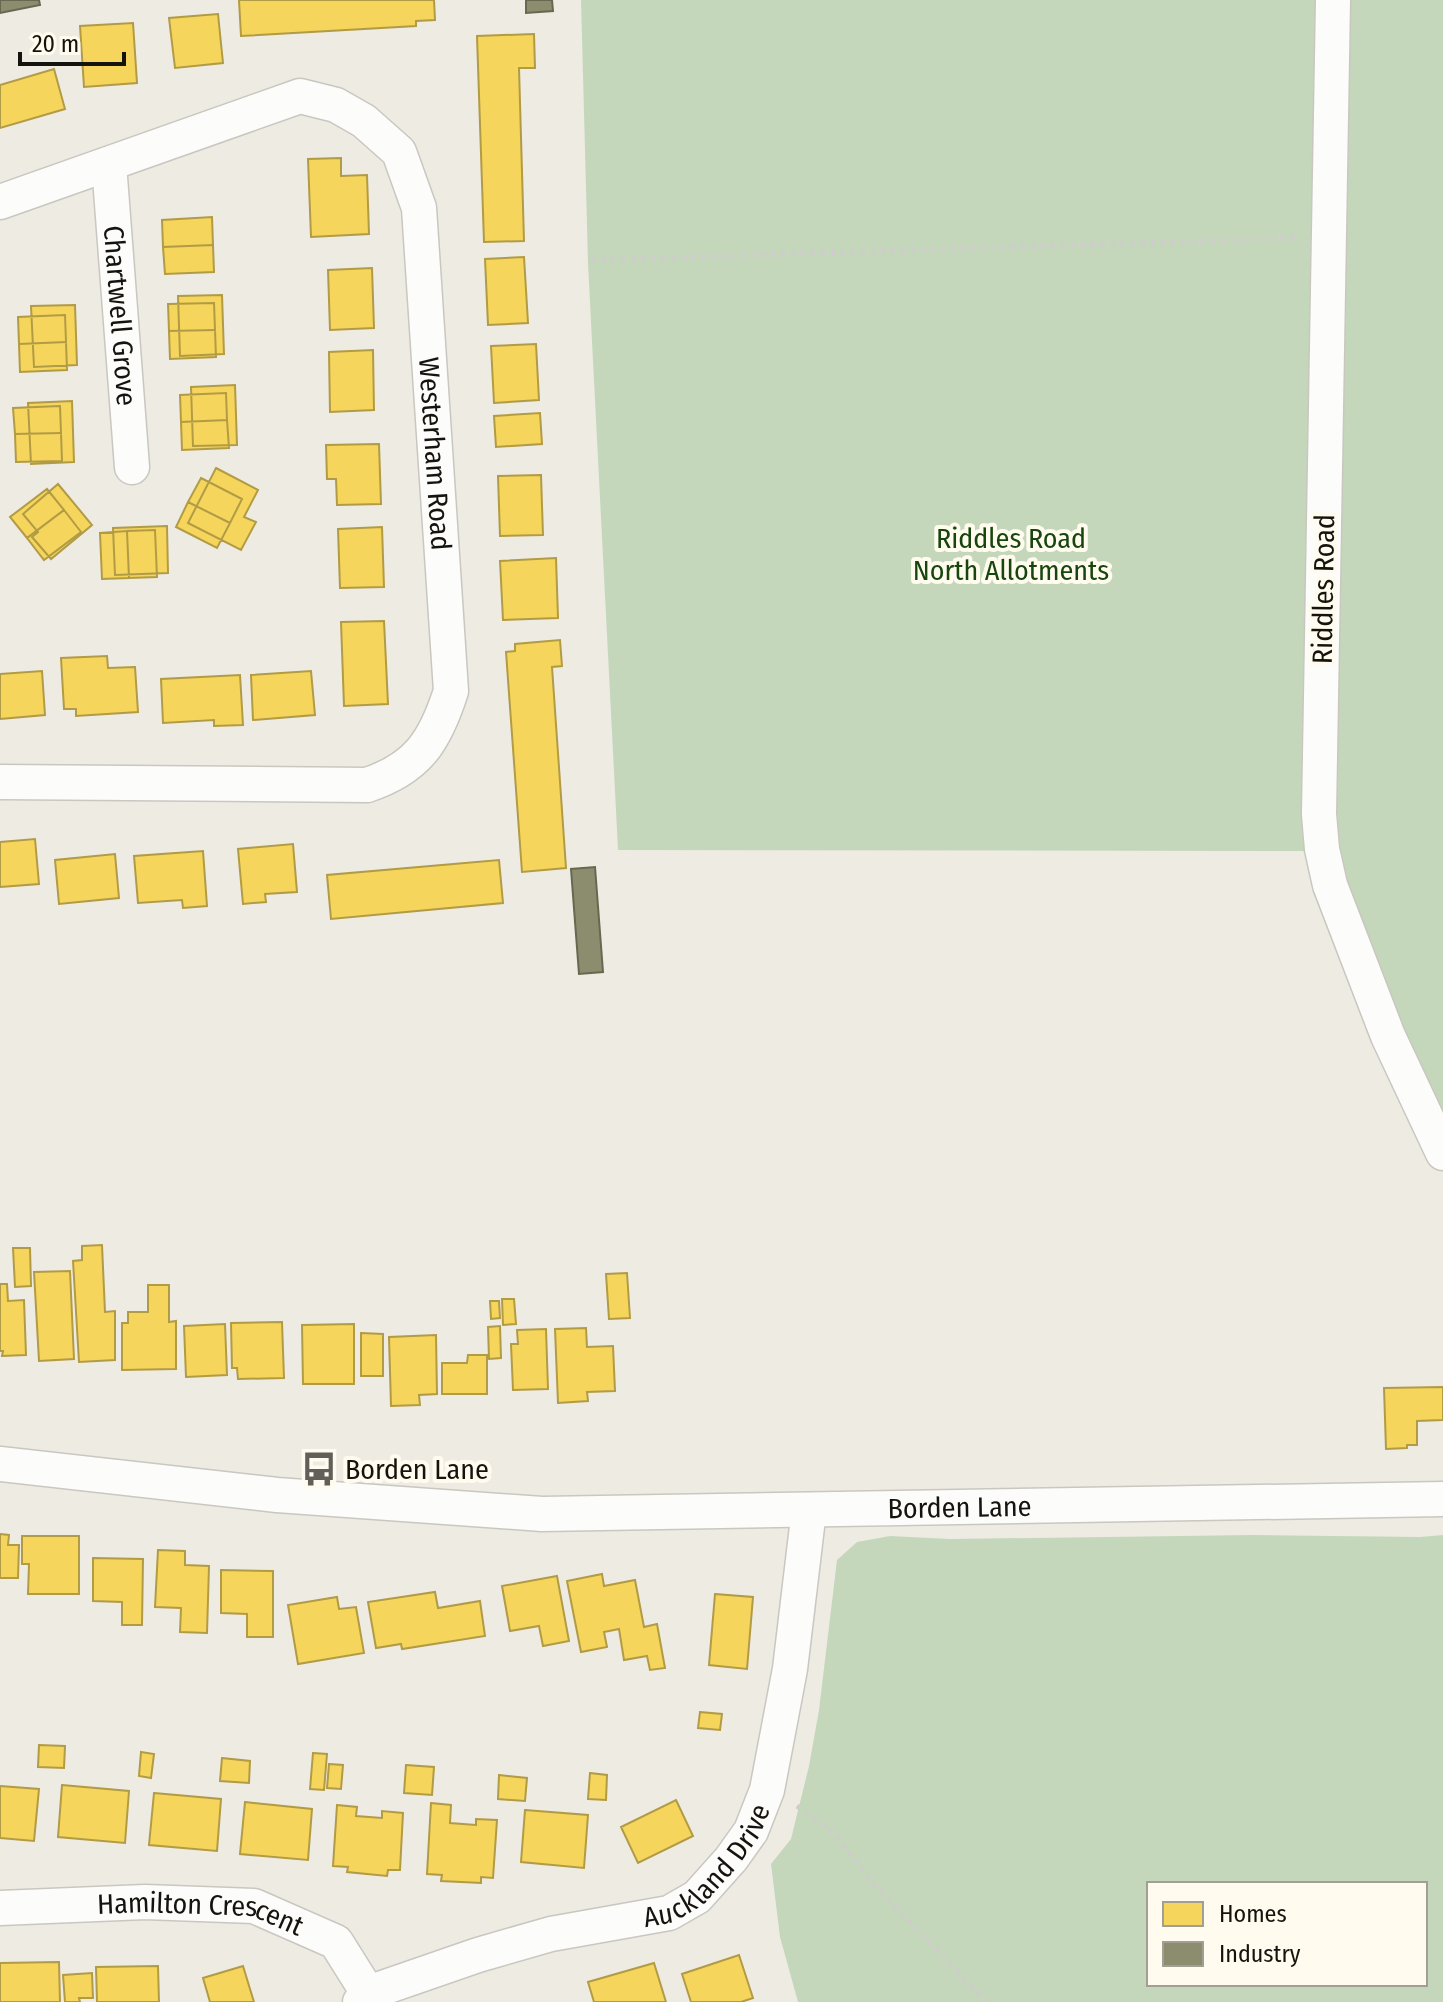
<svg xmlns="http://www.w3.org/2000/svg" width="1443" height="2002" viewBox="0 0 1443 2002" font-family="'Fira Sans Condensed',sans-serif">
	<rect width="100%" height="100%" fill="#eeebe3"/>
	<!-- green -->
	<path fill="#c4d7bb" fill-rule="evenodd" d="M581 0H1319L1305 851 618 850 588 263Z
		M1351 0H1443V1112L1391 1009 1331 841Z
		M1254 1535 1420 1537 1443 1535V2002H798L780 1937 771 1864 791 1839 809 1766 819 1710 837 1560 857 1542 890 1536 950 1539ZM1149 1884H1425V1984H1149Z"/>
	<!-- homes -->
	<path fill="#f6d55c" stroke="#b29b45" stroke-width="2" d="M239 0H434L435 20 416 21V26L241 36Z
		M218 14 223 63 175 68 169 18Z
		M133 23 137 83 84 87 80 26Z
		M534 34 535 68H519L524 241 484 242 477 36Z
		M54 69 65 109 0 128V85Z
		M341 158V176L367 175 369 234 311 237 308 159Z
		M212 217 213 245 163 247 162 220Z
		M213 245 214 272 165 274 163 247Z
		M524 257 528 323 488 325 485 259Z
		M372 268 374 328 330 330 328 270Z
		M222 295 224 354 180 356 178 296Z
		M214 303 215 330 169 331 168 304Z
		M75 305 77 365 34 367 31 306Z
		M65 315 66 342 19 344 18 317Z
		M215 330 216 357 170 359 169 331Z
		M66 342 67 370 20 372 19 344Z
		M536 344 539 400 494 403 491 346Z
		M373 350 374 410 330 412 329 352Z
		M235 385 237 445 193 446 191 387Z
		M226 393 227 420 181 422 180 395Z
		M72 401 74 462 31 464 28 403Z
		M60 406 61 433 15 434 13 408Z
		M540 413 542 444 496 447 494 416Z
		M227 420 229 448 182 450 181 422Z
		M61 433 62 461 16 462 15 434Z
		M379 444 381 504 337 505 336 479H327L326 445Z
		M216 468 258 490 244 517 256 522 241 550 188 523Z
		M541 475 543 535 500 536 498 476Z
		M201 478 242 499 230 523 188 502Z
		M58 484 92 525 51 559 32 537 38 532 23 514Z
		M47 489 64 510 27 538 10 517Z
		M188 502 230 523 217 548 176 527Z
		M64 510 81 532 44 560 27 538Z
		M167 526 168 573 115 575 113 528Z
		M382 527 384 587 340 588 338 529Z
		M155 530 157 577 129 578 127 531Z
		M127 531 129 578 102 579 100 533Z
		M556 558 558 618 503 620 500 561Z
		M384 621 388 704 344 706 341 622Z
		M560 640 562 666 552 667 566 868 522 872 506 652 515 651V644Z
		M107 656 108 668 135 667 138 712 76 716V709H64L61 658Z
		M42 671 45 715 0 719V674Z
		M311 671 315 715 253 720 251 675Z
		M240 675 243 725 214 726V720L163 723 161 679Z
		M35 839 39 884 0 887V842Z
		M293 844 297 892 265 894 266 902 243 904 238 849Z
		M203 851 207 906 183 908 182 900 138 903 134 856Z
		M115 854 119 898 59 904 55 860Z
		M499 860 503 903 331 919 327 875Z
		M102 1245 105 1312 115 1311V1360L79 1362 73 1261 82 1260V1246Z
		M13 1248H30L31 1286 15 1287Z
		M70 1271 74 1359 39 1361 34 1272Z
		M627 1273 630 1318 609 1319 606 1274Z
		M0 1284H7L8 1301 24 1300 26 1355 2 1356 3 1351H0Z
		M148 1285H169V1322L176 1321V1369L122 1370V1323H128V1312H148Z
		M502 1299H514L516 1324 503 1325Z
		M490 1301H499L500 1318 491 1319Z
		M282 1322 284 1378 238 1379 237 1368H232L231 1323Z
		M225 1324 227 1375 186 1377 184 1326Z
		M354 1324V1384H303L302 1325Z
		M500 1326 501 1358 489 1359 488 1327Z
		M586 1328 587 1347 613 1346 615 1391 587 1392 588 1401 558 1403 555 1329Z
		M546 1329 548 1389 513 1390 511 1344H518L517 1330Z
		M361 1333 383 1334V1376H361Z
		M436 1335 437 1394 419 1395 420 1405 391 1406 389 1337Z
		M468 1355H487V1394H442V1363H467Z
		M1443 1387V1420L1417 1421V1445H1407V1448L1386 1449 1384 1388Z
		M0 1534 9 1535 8 1545H19L18 1578H0Z
		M22 1536H79V1594H28L29 1564H22Z
		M158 1550 185 1551V1565L209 1566 207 1633 180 1632 181 1608 155 1607Z
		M93 1558 143 1559 142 1625H122V1602L93 1601Z
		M221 1570 273 1571V1637H247V1614L221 1613Z
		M602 1574 604 1586 635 1580 644 1627 657 1624 665 1668 650 1670 647 1656 624 1660 619 1629 604 1632 607 1647 581 1652 567 1581Z
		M557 1576 569 1641 543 1646 539 1626 510 1631 502 1586Z
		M435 1592 438 1608 480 1601 485 1636 402 1649 401 1644 376 1648 368 1602Z
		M715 1594 753 1597 747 1669 709 1665Z
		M337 1597 339 1609 356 1607 364 1653 298 1664 288 1605Z
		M700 1712 722 1714 720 1730 698 1728Z
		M39 1745 65 1746 64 1768 38 1767Z
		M141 1752 154 1754 151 1778 139 1776Z
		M313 1753 327 1754 324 1790 310 1789Z
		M222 1758 250 1761 249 1783 220 1781Z
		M329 1764 343 1765 341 1789 327 1788Z
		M406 1765 434 1767 432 1795 404 1793Z
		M590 1773 607 1775 606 1800 588 1799Z
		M499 1775 527 1778 525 1801 498 1799Z
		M62 1785 129 1791 125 1843 58 1837Z
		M0 1786 39 1789 34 1841 0 1838Z
		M154 1793 221 1799 217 1851 149 1845Z
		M676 1800 693 1836 638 1863 621 1827Z
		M245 1802 312 1809 308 1860 240 1854Z
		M431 1803 451 1805 450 1823 476 1825V1819L497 1820 493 1878 481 1877V1883L441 1881 442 1875 427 1874Z
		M337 1805 357 1807 356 1816 382 1818V1811L403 1813 400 1870H388L387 1876 347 1872 348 1867 333 1866Z
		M525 1810 588 1815 584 1868 521 1862Z
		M739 1955 753 1998 741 2002H691L682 1974Z
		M59 1962 60 2002H0V1963Z
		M654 1963 666 2002H594L588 1982Z
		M158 1966 159 2002H97L96 1967Z
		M243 1966 254 2002H210L203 1978Z
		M92 1973 93 1998H79L80 2002H65L63 1975Z"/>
	<!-- industry -->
	<path fill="#8c8c6e" stroke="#686851" stroke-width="2" d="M0 0H39L40 5 0 13Z
		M526 0H552L553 11 526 13Z
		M595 867 603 972 579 974 571 869Z"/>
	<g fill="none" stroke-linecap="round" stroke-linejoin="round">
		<!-- minor casing -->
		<g stroke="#c9c7c0" stroke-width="37">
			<g id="minor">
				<path d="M1333 0 1319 814 1322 849 1330 885 1388 1036 1443 1153"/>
				<path id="s1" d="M109 164 132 467"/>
				<path id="s2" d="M0 202 300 96 336 105 364 121 399 152 419 208 451 691C435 741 418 768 367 785L0 782"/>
				<path id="s3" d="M0 1464 277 1495 542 1514 1443 1499"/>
				<path id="s4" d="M0 1908 145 1902 254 1906 336 1942 368 1993"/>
				<path id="s5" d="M360 2002 368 1993 478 1955 551 1934 669 1913 697 1897 731 1859 751 1831 767 1790 790 1669 809 1510"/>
			</g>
		</g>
		<!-- path -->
		<path stroke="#cecdcb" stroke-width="5" stroke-dasharray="4 6" stroke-linecap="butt" d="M591 260 1298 238
			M797 1806 831 1830 874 1884 986 2002"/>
		<!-- minor -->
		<use href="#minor" stroke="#fcfcfb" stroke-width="34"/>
	</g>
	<!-- icons -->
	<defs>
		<g id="bus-bare" transform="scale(2.76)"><path d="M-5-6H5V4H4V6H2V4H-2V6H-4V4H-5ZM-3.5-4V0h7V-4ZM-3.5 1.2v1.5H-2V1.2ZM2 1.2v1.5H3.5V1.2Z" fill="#615f59" stroke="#fffbee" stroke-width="2.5" paint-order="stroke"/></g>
	</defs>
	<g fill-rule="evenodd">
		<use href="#bus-bare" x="319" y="1469"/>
	</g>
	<g text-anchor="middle" stroke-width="8" stroke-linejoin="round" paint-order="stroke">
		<!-- street labels -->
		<g font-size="28" fill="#15130e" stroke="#fffbee">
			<text dy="10" stroke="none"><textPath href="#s1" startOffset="152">Chartwell Grove</textPath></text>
			<text dy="10" stroke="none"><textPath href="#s2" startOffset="740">Westerham Road</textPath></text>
			<text transform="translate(1323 589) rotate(-89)" y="10">Riddles Road</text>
			<text dy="10" stroke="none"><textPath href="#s3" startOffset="962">Borden Lane</textPath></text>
			<text dy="10" stroke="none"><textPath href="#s5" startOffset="384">Auckland Drive</textPath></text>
			<text dy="10" stroke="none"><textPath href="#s4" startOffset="202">Hamilton Crescent</textPath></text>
		</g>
		<!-- park labels -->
		<g font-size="28" fill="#16460d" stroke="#fffbee">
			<text x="1011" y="548">Riddles Road<tspan x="1011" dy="32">North Allotments</tspan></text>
		</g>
		<!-- poi labels -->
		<g font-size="28" fill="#15130e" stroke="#fffbee" text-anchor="start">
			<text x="345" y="1479">Borden Lane</text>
		</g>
	</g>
	<!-- legend -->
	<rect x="1147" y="1882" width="280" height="104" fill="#fffbee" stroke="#a19e94" stroke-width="2"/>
	<rect x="1163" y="1902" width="40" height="24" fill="#f6d55c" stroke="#a19e94" stroke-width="2"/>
	<text x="1219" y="1922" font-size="24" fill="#15130e">Homes</text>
	<rect x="1163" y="1942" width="40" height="24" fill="#8c8c6e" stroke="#a19e94" stroke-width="2"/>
	<text x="1219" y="1962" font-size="24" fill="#15130e">Industry</text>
	<!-- scale -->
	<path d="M20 52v12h104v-12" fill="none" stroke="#15130e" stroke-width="4"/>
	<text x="32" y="52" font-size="24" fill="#15130e" stroke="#fffbee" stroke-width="6" paint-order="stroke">20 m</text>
</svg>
